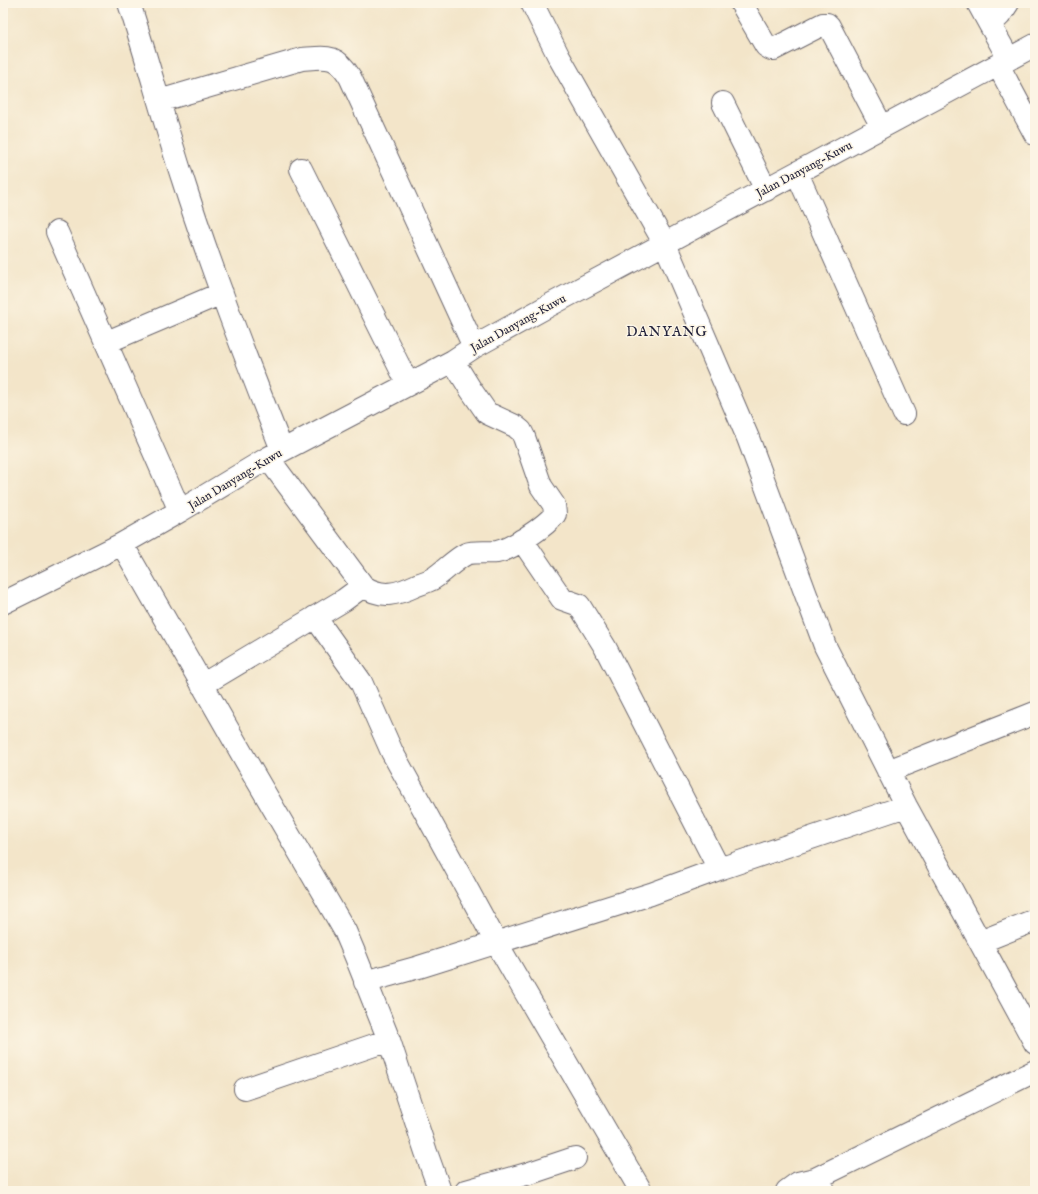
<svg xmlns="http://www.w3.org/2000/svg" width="1038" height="1194" viewBox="0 0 1038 1194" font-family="'IM FELL English',serif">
	<rect width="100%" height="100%" fill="#fcf5e5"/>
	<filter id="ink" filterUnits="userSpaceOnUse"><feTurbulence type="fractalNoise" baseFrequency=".025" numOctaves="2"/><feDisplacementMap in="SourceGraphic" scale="8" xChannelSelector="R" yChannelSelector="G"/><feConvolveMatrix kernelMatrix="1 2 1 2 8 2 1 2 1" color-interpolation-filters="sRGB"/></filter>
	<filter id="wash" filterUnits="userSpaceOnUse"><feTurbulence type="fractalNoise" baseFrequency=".012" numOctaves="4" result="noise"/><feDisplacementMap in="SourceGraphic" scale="16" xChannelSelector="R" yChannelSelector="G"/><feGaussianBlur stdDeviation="0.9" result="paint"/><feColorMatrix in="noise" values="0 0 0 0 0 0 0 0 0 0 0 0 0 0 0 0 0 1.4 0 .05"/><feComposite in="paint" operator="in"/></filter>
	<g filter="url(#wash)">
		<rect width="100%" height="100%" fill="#f3e5c9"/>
	</g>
	<g filter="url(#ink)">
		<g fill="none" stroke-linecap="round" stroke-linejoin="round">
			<!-- minor casing -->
			<g stroke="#6b666d" stroke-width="24">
				<path id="minor" d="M129 3C148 62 164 121 183 180 212 272 247 361 282 450
					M532 3 559 57 665 244 748 438 825 646 906 806 1035 1043
					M741 3 766 46 771 49H774L823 24H827L829 26 882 127
					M978 3 990 25
					M1008 3 1000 15 990 25 1009 59
					M998 65 1035 134
					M159 101 302 59C327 57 336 54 350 77L474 347
					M723 103 766 190
					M301 169 408 384
					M797 173 904 414
					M57 232 180 511
					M107 342 222 293
					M268 458 363 586C382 599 398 594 417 585 423 583 429 581 434 578 445 571 454 560 466 554 474 551 488 553 497 552 512 549 546 526 555 514L554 505 541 486 524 437 521 431 515 426 487 413 471 390 453 361
					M522 540 562 599 579 605 605 647 719 869
					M122 544 246 761 345 931 356 957 389 1040 426 1152 440 1191
					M3 603 122 544 180 511 268 458 453 361 474 347 550 305 1035 45
					M315 617 361 682 392 752 423 808 496 942 641 1191
					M202 685 344 600 363 586
					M888 771 1035 713
					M980 942 1035 920
					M365 982 419 967 651 894 719 869 906 806
					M245 1089 389 1040
					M815 1179 1035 1071
					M466 1191 530 1173 575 1158
					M787 1191 798 1183 815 1179 824 1190"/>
			</g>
			<!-- minor -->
			<use href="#minor" stroke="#fff" stroke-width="22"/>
		</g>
	</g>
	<g text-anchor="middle" stroke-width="3" stroke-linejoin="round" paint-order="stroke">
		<!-- street labels -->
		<g font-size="12" fill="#22223b" stroke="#fcf5e5">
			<text transform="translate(804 169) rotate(-28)" y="4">Jalan Danyang-Kuwu</text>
			<text transform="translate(518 323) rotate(-29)" y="4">Jalan Danyang-Kuwu</text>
			<text transform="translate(235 479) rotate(-31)" y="4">Jalan Danyang-Kuwu</text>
		</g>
		<!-- quarter labels -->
		<g font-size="14" letter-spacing="1" fill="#22223b" stroke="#fcf5e5">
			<text x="667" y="336">DANYANG</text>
		</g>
	</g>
	<!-- margin -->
	<rect width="1038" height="1194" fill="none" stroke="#fcf5e5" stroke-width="16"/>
</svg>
